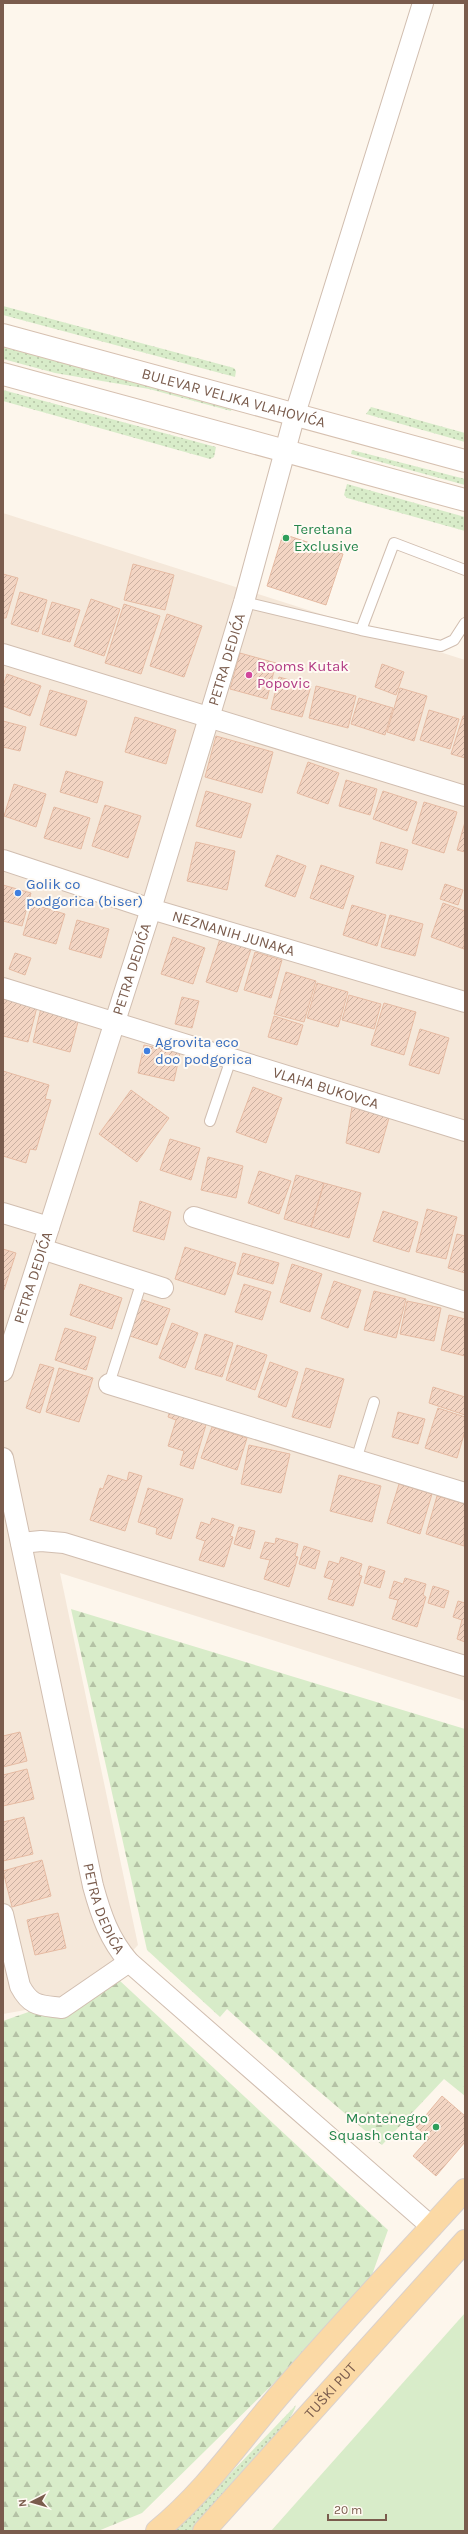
<svg xmlns="http://www.w3.org/2000/svg" width="468" height="2534" viewBox="0 0 468 2534" font-family="Karla,sans-serif">
	<defs>
		<pattern id="grass-dots" width="8" height="8" patternUnits="userSpaceOnUse"><rect width="8" height="8" fill="#d8ecc9"/><path d="M2 2h.1M6 6h.1" fill="none" stroke="#b4c2a5" stroke-width="1.8" stroke-linecap="round"/></pattern>
		<pattern id="forest-firs" width="22" height="20" patternUnits="userSpaceOnUse"><rect width="22" height="20" fill="#d8ecc9"/><path d="M5 1l3.5 6h-7zM16 11l3.5 6h-7z" fill="#b4c2a5"/></pattern>
		<pattern id="building-hatch" width="6" height="6" patternUnits="userSpaceOnUse"><rect width="6" height="6" fill="#f3d5c3"/><path d="M-1 1l2-2M0 6l6-6M5 7l2-2" fill="none" stroke="#cab0a1"/></pattern>
	</defs>
	<rect width="100%" height="100%" fill="#fdf6ec"/>
	<!-- residential -->
	<path fill="#f5e8da" d="M3 513 465 660V1701L60 1573 138 1945 88 1999 3 2014Z"/>
	<!-- grass -->
	<path fill="url(#grass-dots)" d="M3 306 234 368 236 371 235 377 3 315Z
		M3 347 232 407 231 411 149 389 55 373 3 359Z
		M3 390 216 447 214 457 210 459 3 401Z
		M371 407 465 433V442L366 414Z
		M352 450 465 479V485L351 454Z
		M347 484 465 517V531L347 498 344 495Z
		M296 2405C291 2429 213 2508 193 2531H175Z"/>
	<!-- forest -->
	<path fill="url(#forest-firs)" d="M71 1609 465 1729V2096L444 2079 382 2145 314 2087 227 2009 220 2017 147 1950Z
		M119 1980 388 2230 372 2275 277 2380 142 2513 98 2531H3V2021Z"/>
	<!-- park -->
	<path fill="#d8ecc9" d="M465 2313V2531H271Z"/>
	<!-- building -->
	<path fill="url(#building-hatch)" stroke="#e6bba3" d="M283 534 343 554 326 605 267 586Z
		M133 564 174 575 165 610 124 600Z
		M3 574 18 578 6 618H3Z
		M20 592 47 600 38 632 11 624Z
		M91 599 120 609 104 656 74 646Z
		M52 602 80 610 70 642 42 634Z
		M124 604 160 616 141 674 105 663Z
		M167 614 202 626 184 677 150 666Z
		M240 653 276 663 267 699 230 689Z
		M382 664 404 672 396 695 375 687Z
		M7 674 41 686 30 716 3 706V686Z
		M279 677 311 686 302 717 271 709Z
		M316 686 356 696 348 728 309 718Z
		M400 688 427 696 414 741 387 732Z
		M50 690 87 701 76 736 40 725Z
		M359 698 393 708 385 735 351 724Z
		M429 710 459 719 450 749 420 740Z
		M463 716H465V758L451 754Z
		M135 717 176 730 166 764 125 752Z
		M3 721 26 727 20 751 3 747Z
		M216 736 273 752 262 793 205 777Z
		M308 762 339 773 328 804 297 793Z
		M66 771 103 782 97 803 60 792Z
		M346 780 377 789 370 815 339 806Z
		M14 784 46 794 36 827 4 816Z
		M206 791 251 804 241 838 196 826Z
		M383 791 417 802 407 831 373 819Z
		M424 802 457 812 444 853 412 843Z
		M105 805 141 816 128 858 92 846Z
		M54 807 90 818 81 849 44 838Z
		M465 822V852L457 850Z
		M196 842 235 851 227 890 187 881Z
		M381 842 408 850 402 870 376 863Z
		M277 855 306 866 295 897 265 886Z
		M321 865 354 876 343 909 310 898Z
		M445 884 463 890 458 905 440 899Z
		M3 885 31 893 22 926 3 921Z
		M443 903 465 911 464 949 431 937Z
		M32 904 65 914 56 944 23 935Z
		M352 905 386 915 377 946 343 935Z
		M390 915 423 924 415 956 381 947Z
		M77 920 109 929 101 958 69 949Z
		M173 937 205 948 193 984 161 974Z
		M220 939 251 949 237 992 206 982Z
		M255 952 282 960 271 998 244 990Z
		M15 953 31 958 25 975 9 969Z
		M286 972 316 981 304 1022 274 1014Z
		M317 983 348 992 338 1027 307 1018Z
		M349 995 381 1004 374 1029 342 1020Z
		M182 997 199 1001 192 1028 175 1024Z
		M3 999 37 1007 28 1042 3 1036Z
		M384 1003 416 1012 404 1055 371 1045Z
		M41 1008 79 1018 70 1052 33 1042Z
		M274 1016 303 1025 297 1045 268 1037Z
		M420 1029 449 1038 439 1074 409 1065Z
		M144 1045 180 1053 174 1081 138 1073Z
		M3 1071 49 1085 45 1099 51 1100 36 1150 30 1149 26 1163 3 1156Z
		M253 1087 282 1098 266 1143 236 1132Z
		M131 1090 169 1118 137 1162 99 1134Z
		M352 1107 389 1118 379 1153 346 1143Z
		M170 1139 200 1148 191 1180 160 1170Z
		M208 1157 243 1166 236 1198 201 1190Z
		M259 1171 291 1181 279 1214 248 1203Z
		M296 1175 324 1183 311 1227 284 1219Z
		M324 1183 361 1193 349 1238 311 1227Z
		M140 1201 171 1212 164 1240 133 1231Z
		M427 1209 457 1217 446 1259 416 1252Z
		M383 1211 418 1222 409 1252 373 1241Z
		M457 1234 465 1236V1273L448 1268Z
		M185 1247 236 1263 225 1295 175 1279Z
		M3 1249 16 1253 4 1290H3Z
		M243 1253 279 1263 273 1284 237 1274Z
		M292 1264 322 1274 310 1312 280 1302Z
		M334 1281 361 1290 348 1328 321 1318Z
		M80 1284 122 1298 112 1329 70 1315Z
		M244 1284 271 1292 262 1320 235 1312Z
		M374 1291 406 1299 396 1338 364 1330Z
		M140 1299 170 1309 157 1345 127 1335Z
		M407 1301 441 1308 434 1341 400 1334Z
		M449 1315 465 1319V1356L441 1350Z
		M172 1323 198 1333 185 1368 159 1358Z
		M65 1328 96 1337 86 1370 55 1360Z
		M205 1334 233 1343 222 1377 195 1369Z
		M237 1345 267 1355 255 1390 226 1380Z
		M270 1362 298 1372 286 1407 258 1397Z
		M40 1364 54 1368 40 1413 26 1408Z
		M59 1368 93 1378 79 1422 46 1412Z
		M306 1368 344 1379 330 1428 292 1417Z
		M433 1387 465 1397V1415L429 1403Z
		M171 1407 208 1418 193 1469 180 1465 184 1451 168 1446 176 1420 168 1417Z
		M438 1408 465 1417V1431L457 1458 425 1448Z
		M398 1412 425 1419 418 1444 392 1437Z
		M212 1427 247 1438 237 1470 201 1458Z
		M249 1445 290 1454 281 1493 241 1484Z
		M129 1472 142 1476 125 1531 90 1520 100 1488 103 1489 108 1475 127 1481Z
		M339 1475 381 1486 372 1522 330 1511Z
		M399 1484 432 1494 420 1534 387 1523Z
		M148 1488 183 1499 171 1539 156 1534 157 1528 138 1522Z
		M437 1496 465 1504 464 1546 426 1534Z
		M212 1518 234 1525 230 1536 233 1537 224 1567 199 1560 205 1541 196 1538 201 1522 210 1525Z
		M239 1527 255 1531 250 1549 234 1544Z
		M276 1538 298 1544 295 1556 298 1557 289 1587 264 1579 270 1560 260 1558 265 1542 275 1544Z
		M304 1546 320 1551 315 1569 299 1564Z
		M341 1557 362 1564 359 1575 362 1576 353 1606 328 1599 334 1580 324 1577 329 1561 339 1564Z
		M369 1566 385 1571 380 1588 364 1583Z
		M405 1578 426 1584 423 1595 426 1597 417 1627 392 1619 398 1600 389 1598 394 1581 403 1584Z
		M433 1586 449 1591 444 1608 428 1603Z
		M458 1601 465 1603V1642L457 1639 462 1620 453 1617Z
		M20 1732 27 1761 3 1767V1736Z
		M27 1769 34 1799 3 1806V1775Z
		M24 1817 33 1854 3 1861V1822Z
		M42 1860 51 1896 12 1907 3 1871Z
		M58 1913 66 1948 35 1955 27 1920Z
		M442 2096 465 2116V2142L436 2176 413 2156 429 2138 416 2127Z"/>
	<g fill="none" stroke-linecap="round" stroke-linejoin="round">
		<!-- lane casing -->
		<g stroke="#d1beb0" stroke-width="12">
			<path id="lane" d="M244 602 361 630 394 543 465 570
				M361 630 441 646 454 640 465 623
				M210 1121 231 1059
				M109 1384 142 1281
				M356 1460 374 1402"/>
		</g>
		<!-- street casing -->
		<g stroke="#d1beb0" stroke-width="22">
			<g id="street">
				<path d="M3 654 465 796"/>
				<path id="s1" d="M3 860 151 909 465 1002"/>
				<path id="s2" d="M3 988 465 1131"/>
				<path d="M3 1213 49 1227"/>
				<path d="M194 1217 465 1302"/>
				<path d="M42 1249 163 1288"/>
				<path id="s3" d="M3 1371 151 909 244 602 295 414 423 3"/>
				<path d="M109 1384 465 1493"/>
				<path id="s4" d="M3 1458 93 1886C101 1915 109 1939 129 1962L432 2227"/>
				<path d="M21 1543 41 1541 64 1543 465 1666"/>
				<path d="M3 1914 20 1986C31 2007 40 2005 62 2008L129 1962"/>
			</g>
		</g>
		<!-- secondary casing -->
		<g stroke="#d6c0b0" stroke-width="24">
			<g id="secondary">
				<path id="s5" d="M3 335 465 461"/>
				<path d="M3 374 465 500"/>
			</g>
		</g>
		<!-- primary casing -->
		<g stroke="#dad1cd" stroke-width="24">
			<g id="primary">
				<path d="M157 2531C206 2491 241 2439 282 2392 342 2323 404 2257 465 2190"/>
				<path id="s6" d="M204 2531 465 2241"/>
			</g>
		</g>
		<!-- lane -->
		<use href="#lane" stroke="#fff" stroke-width="10"/>
		<!-- street -->
		<use href="#street" stroke="#fff" stroke-width="20"/>
		<!-- secondary -->
		<use href="#secondary" stroke="#fff" stroke-width="22"/>
		<!-- primary -->
		<use href="#primary" stroke="#fbd9a5" stroke-width="22"/>
	</g>
	<!-- markers -->
	<g fill="#2e9e5b" stroke="#fffaf3" stroke-width="1.5">
		<circle cx="286" cy="538" r="4"/>
		<circle cx="436" cy="2127" r="4"/>
	</g>
	<circle fill="#d1479c" stroke="#fffaf3" stroke-width="1.5" cx="249" cy="675" r="4"/>
	<g fill="#3f7fe0" stroke="#fffaf3" stroke-width="1.5">
		<circle cx="18" cy="893" r="4"/>
		<circle cx="147" cy="1051" r="4"/>
	</g>
	<g text-anchor="middle" stroke-width="4" stroke-linejoin="round" paint-order="stroke">
		<!-- street labels -->
		<g font-size="15" fill="#7a5c4d" stroke="#fffaf3">
			<text dy="5" stroke="none"><textPath href="#s5" startOffset="239">BULEVAR VELJKA VLAHOVIĆA</textPath></text>
			<text dy="5" stroke="none"><textPath href="#s3" startOffset="746">PETRA DEDIĆA</textPath></text>
			<text dy="5" stroke="none"><textPath href="#s1" startOffset="242">NEZNANIH JUNAKA</textPath></text>
			<text dy="5" stroke="none"><textPath href="#s3" startOffset="422">PETRA DEDIĆA</textPath></text>
			<text dy="5" stroke="none"><textPath href="#s2" startOffset="338">VLAHA BUKOVCA</textPath></text>
			<text dy="5" stroke="none"><textPath href="#s3" startOffset="98">PETRA DEDIĆA</textPath></text>
			<text dy="5" stroke="none"><textPath href="#s4" startOffset="462">PETRA DEDIĆA</textPath></text>
			<text dy="5" stroke="none"><textPath href="#s6" startOffset="189">TUŠKI PUT</textPath></text>
		</g>
		<!-- leisure labels -->
		<g font-size="15" fill="#27864d" stroke="#fffaf3" text-anchor="start">
			<text x="294" y="534">Teretana<tspan x="294" dy="17">Exclusive</tspan></text>
			<text x="428" y="2123" text-anchor="end">Montenegro<tspan x="428" dy="17">Squash centar</tspan></text>
		</g>
		<!-- hotel labels -->
		<g font-size="15" fill="#b23c85" stroke="#fffaf3" text-anchor="start">
			<text x="257" y="671">Rooms Kutak<tspan x="257" dy="17">Popovic</tspan></text>
		</g>
		<!-- shop labels -->
		<g font-size="15" fill="#366cbe" stroke="#fffaf3" text-anchor="start">
			<text x="26" y="889">Golik co<tspan x="26" dy="17">podgorica (biser)</tspan></text>
			<text x="155" y="1047">Agrovita eco<tspan x="155" dy="17">doo podgorica</tspan></text>
		</g>
	</g>
	<!-- border -->
	<rect width="468" height="2534" fill="none" stroke="#7a5c4d" stroke-width="8"/>
	<!-- north arrow -->
	<g transform="translate(32 2502) rotate(264)" stroke="#fffaf3" stroke-width="3" paint-order="stroke">
	<path d="M0-3L7 15L0 10L-7 15Z" fill="#7a5c4d"/>
	<text y="-6" font-size="11" font-weight="bold" text-anchor="middle" fill="#7a5c4d">N</text>
	</g>
	<!-- scale -->
	<path d="M328 2514v6h58v-6" fill="none" stroke="#7a5c4d" stroke-width="2"/>
	<text x="334" y="2514" font-size="12" fill="#7a5c4d" stroke="#fffaf3" stroke-width="3" paint-order="stroke">20 m</text>
</svg>
